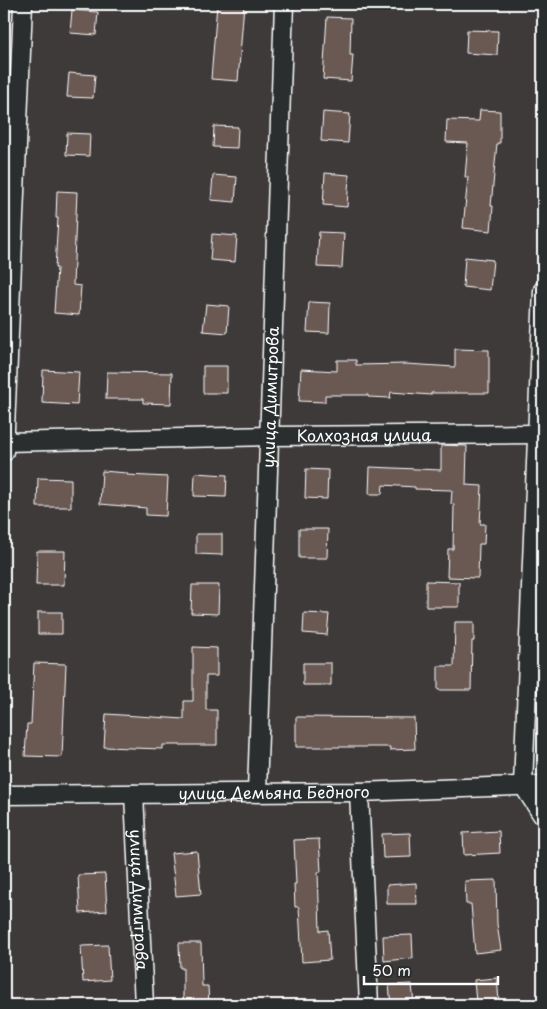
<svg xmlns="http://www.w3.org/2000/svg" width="547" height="1009" viewBox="0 0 547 1009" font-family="'Playpen Sans',sans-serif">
	<rect width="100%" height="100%" fill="#3d3a39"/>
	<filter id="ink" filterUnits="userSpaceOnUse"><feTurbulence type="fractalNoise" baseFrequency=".02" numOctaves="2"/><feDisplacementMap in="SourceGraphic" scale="10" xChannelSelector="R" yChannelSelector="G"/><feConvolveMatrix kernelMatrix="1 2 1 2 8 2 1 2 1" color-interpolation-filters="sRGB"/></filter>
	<g filter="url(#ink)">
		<!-- building -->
		<path fill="#6a5952" stroke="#fff" d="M217 4H244L238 81 211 79Z
			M72 10 98 12 96 35 70 33Z
			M327 17 351 18 350 55H353L351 81 323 79Z
			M467 30 498 31 497 55 466 53Z
			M69 73 95 75 93 98 67 97Z
			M480 110 500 111V143H497L491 206H493L491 231 463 228 468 177H465L468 143 446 142 447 120 479 121Z
			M323 112 350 114 348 143 321 141Z
			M214 126 238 127 237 148 213 147Z
			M67 133 90 134 89 156 66 155Z
			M325 173 349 175 347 207 323 205Z
			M213 175 237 177 235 202 211 200Z
			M57 191 77 192 73 285 81 286 79 315 54 313 57 268H55L58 218H56Z
			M319 232 344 233 342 268 317 267Z
			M212 234 237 236 235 262 210 260Z
			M465 257 493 260 490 290 463 287Z
			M309 302 330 303 329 333 307 332Z
			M206 304 229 306 227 333 203 331Z
			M455 349 489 350V393H431V395L391 392 390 398 368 397V395H325V402L299 401 301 369 337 371V360H356V365L406 364 455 367Z
			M203 366H227V393H203Z
			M43 370 79 372 77 405 42 403Z
			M107 372 172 373 171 404 143 403V399H106Z
			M441 445 467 446 466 485 482 486 480 524H485L484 544H479L478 578 447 577 448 549H453L454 505 451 504 452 490 415 489V487L383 485 382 494H369L370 467 441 470Z
			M306 469 328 470 327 499 305 498Z
			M102 471 127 473V475L168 477 166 516 146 515V508L100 504Z
			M195 473 227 475 226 497 194 496Z
			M38 478 71 479V507H37Z
			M299 529H328L327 558H299Z
			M196 534H222V555L196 554Z
			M37 551H65L64 585H36Z
			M426 581 459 582V607H426Z
			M192 585H219L218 614 191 613Z
			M38 612H62V634H38Z
			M304 613 329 614 327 635 303 633Z
			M455 622H474V641H472L471 690H438V666H454Z
			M193 647 217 648V676H206V710H217V745H163V749L104 747 106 714 184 719V701H193Z
			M34 663 66 664 62 757 25 756 27 724H31Z
			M303 663H331V685H303Z
			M296 717 414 718 415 749 390 750V747H296Z
			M499 831 500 853 464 855 463 833Z
			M410 833 411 857 383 858 382 834Z
			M319 839 321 872H318L320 931 328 930 330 960 302 962 299 907H295L294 884H296L294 840Z
			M197 851 201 894 176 896 171 853Z
			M105 874 107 911 80 913 78 875Z
			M496 880 497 924 501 950 475 953 471 904H466L465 881Z
			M416 883 417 904H387V885Z
			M412 935 413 958 384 961 383 936Z
			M179 943H201L202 986H208L209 1005H183V968H180Z
			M108 945 110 980 83 982 81 946Z
			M497 978 499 1001 476 1003 474 980Z
			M412 984 414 1005H391L389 985Z"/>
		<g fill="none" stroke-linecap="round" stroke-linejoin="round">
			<!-- street casing -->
			<g stroke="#fff" stroke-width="21">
				<g id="street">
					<path d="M543 290 523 785 543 816"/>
					<path id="s1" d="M4 442 268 436 543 434"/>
					<path d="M4 452 23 4"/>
					<path id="s2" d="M257 792 284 4"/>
					<path d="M359 792 369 1005"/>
					<path id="s3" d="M134 794 144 1005"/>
					<path id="s4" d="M4 795 359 792 543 785"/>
				</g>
			</g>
			<!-- street -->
			<use href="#street" stroke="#2a2d2e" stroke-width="18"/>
		</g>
	</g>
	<g text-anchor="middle" stroke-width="4" stroke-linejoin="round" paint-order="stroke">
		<!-- street labels -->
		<g font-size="16" fill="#fff" stroke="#2a2d2e">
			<text dy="6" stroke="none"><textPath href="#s2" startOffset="395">улица Димитрова</textPath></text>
			<text dy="6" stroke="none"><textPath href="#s1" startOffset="360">Колхозная улица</textPath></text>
			<text dy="6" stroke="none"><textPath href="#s4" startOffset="270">улица Демьяна Бедного</textPath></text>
			<text dy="6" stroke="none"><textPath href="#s3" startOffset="106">улица Димитрова</textPath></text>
		</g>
	</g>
	<!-- margin -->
	<rect width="547" height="1009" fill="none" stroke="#2a2d2e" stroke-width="20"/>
	<rect x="10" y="10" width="527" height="989" fill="none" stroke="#fff" stroke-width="2" filter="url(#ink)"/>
	<!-- scale -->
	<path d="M364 976v8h134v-8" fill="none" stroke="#ffffff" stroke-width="2.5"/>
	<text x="372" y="976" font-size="15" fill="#ffffff" stroke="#2a2d2e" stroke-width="4" paint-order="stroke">50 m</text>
</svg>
